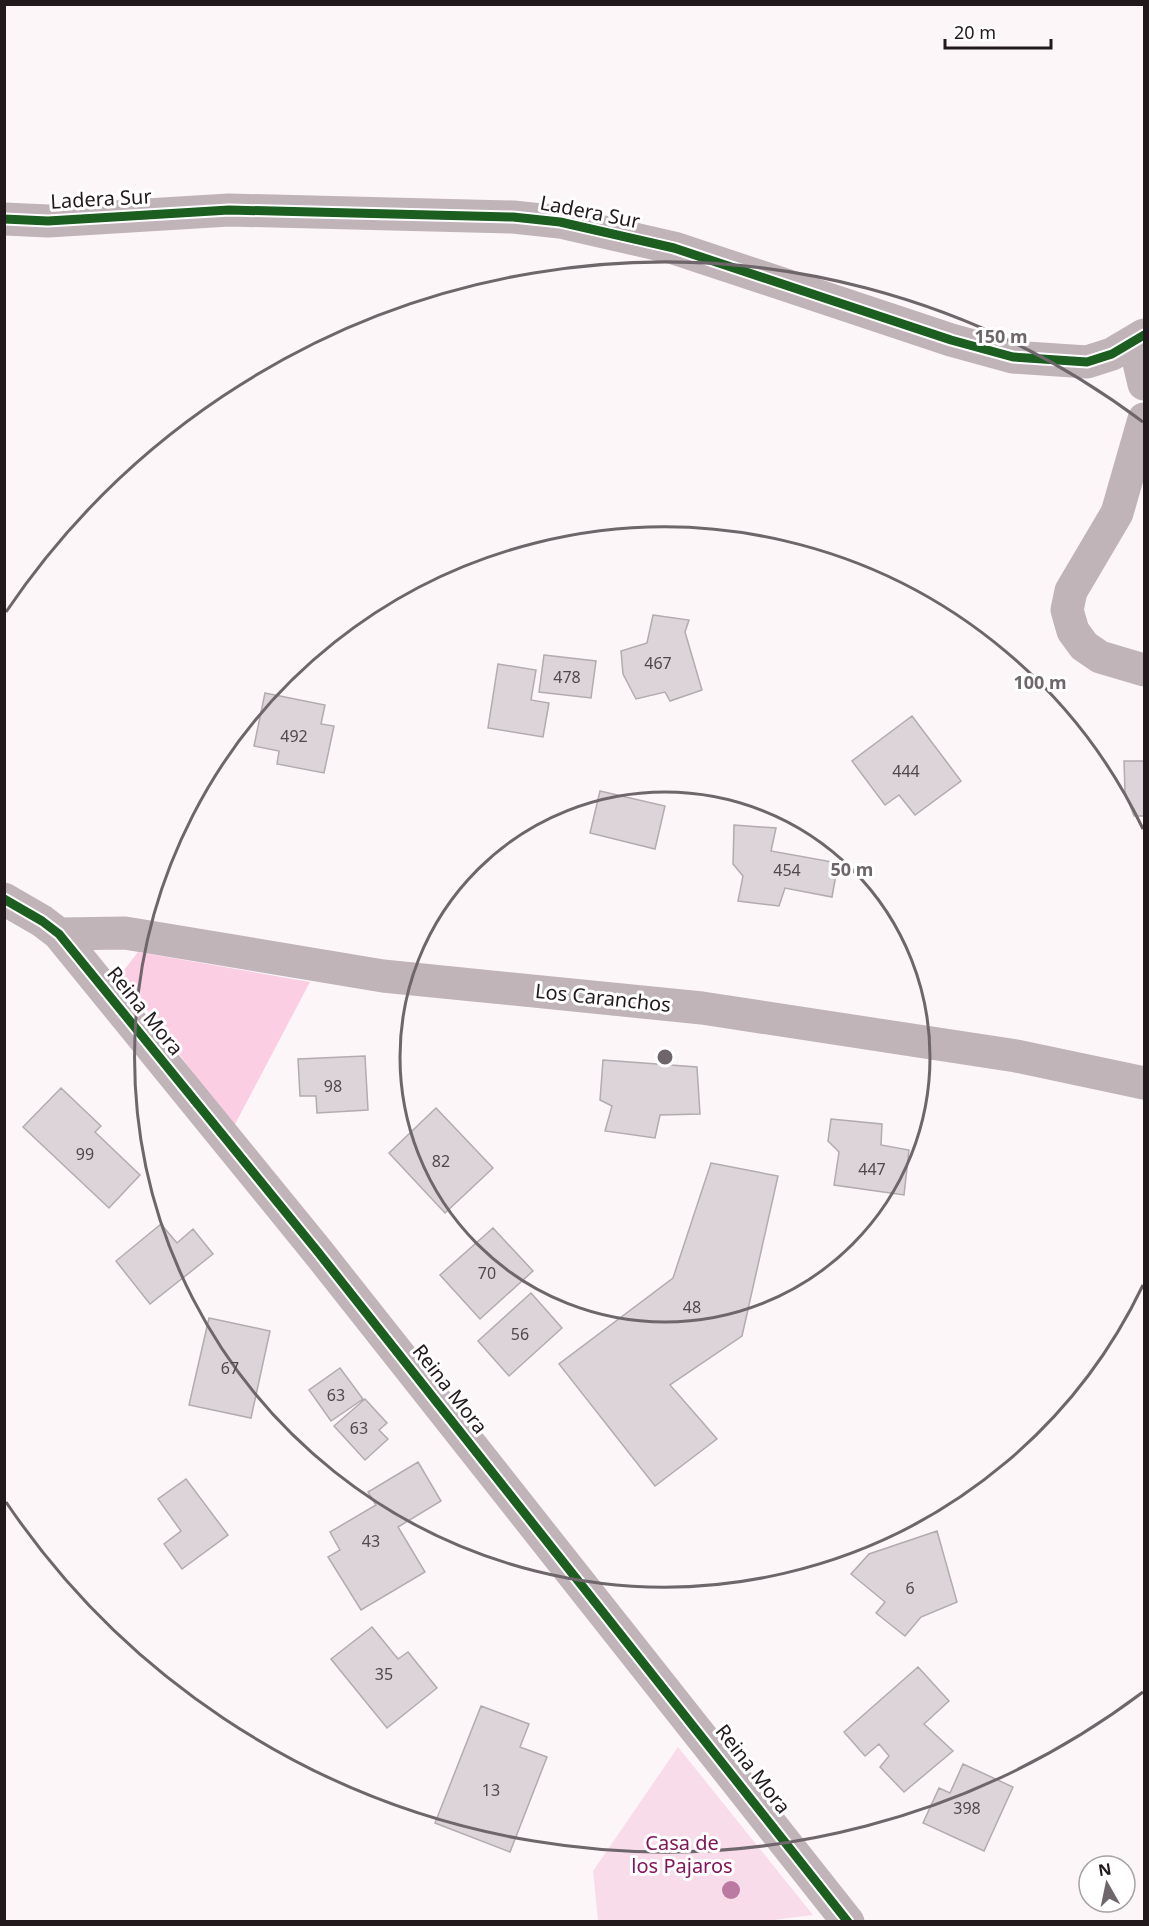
<svg xmlns="http://www.w3.org/2000/svg" width="1149" height="1926" viewBox="0 0 1149 1926" font-family="'Noto Sans',sans-serif">
	<rect width="100%" height="100%" fill="#fcf6f9"/>
	<!-- green -->
	<path fill="#f9dce9" d="M678 1747 813 1915 758 1922 598 1921 593 1871Z"/>
	<!-- forest -->
	<path fill="#fbcee4" d="M138 952 310 982 233 1128 121 974Z"/>
	<!-- building -->
	<path fill="#dcd4d8" stroke="#b2abaf" stroke-width="1.5" d="M653 615 689 620 685 632 702 690 670 701 665 692 636 699 623 674 621 651 647 643Z
		M544 655 596 661 591 698 539 692Z
		M498 664 536 670 531 700 549 703 543 737 488 728Z
		M265 693 325 705 321 724 334 726 324 773 277 764 279 751 254 746Z
		M912 716 961 781 915 815 899 795 885 805 852 761Z
		M1124 761H1144V816H1134L1125 792Z
		M600 791 665 806 655 849 590 833Z
		M734 825 776 828 771 851 838 863 832 897 785 888 779 906 738 901 743 876 733 864Z
		M365 1056 368 1110 317 1113 316 1096H300L298 1059Z
		M603 1060 697 1067 700 1114 660 1115 655 1138 605 1131 612 1106 600 1100Z
		M61 1088 101 1126 95 1132 140 1175 109 1208 23 1127Z
		M436 1108 493 1168 445 1213 389 1153Z
		M831 1119 882 1124 881 1145 909 1150 904 1195 834 1185 839 1152 828 1141Z
		M711 1163 778 1176 742 1336 670 1385 717 1439 655 1486 559 1364 673 1278Z
		M161 1224 177 1243 193 1229 213 1254 150 1304 116 1261Z
		M493 1228 533 1271 480 1319 440 1275Z
		M531 1293 562 1328 509 1376 478 1341Z
		M209 1318 270 1331 251 1418 189 1405Z
		M340 1368 363 1399 331 1421 309 1390Z
		M365 1399 387 1423 379 1430 388 1439 365 1460 334 1426Z
		M418 1462 441 1501 398 1527 425 1572 361 1610 328 1557 340 1550 330 1532 376 1505 368 1492Z
		M186 1479 228 1535 182 1569 164 1544 181 1531 158 1499Z
		M937 1531 957 1602 921 1617 905 1636 876 1613 885 1602 851 1574 869 1554Z
		M372 1627 398 1659 408 1652 437 1688 387 1728 331 1659Z
		M918 1667 949 1701 924 1724 953 1751 904 1792 880 1767 889 1756 879 1744 865 1756 844 1732Z
		M481 1706 529 1724 520 1747 547 1757 510 1852 435 1823Z
		M963 1764 1013 1787 984 1851 923 1823 939 1788 950 1793Z"/>
	<g fill="none" stroke-linecap="round" stroke-linejoin="round">
		<!-- street -->
		<path stroke="#c0b4b8" stroke-width="33" d="M4 219 48 221 229 210 513 217 560 222 674 248 951 340 1013 357 1087 362 1112 354 1144 335
			M1134 342 1144 384
			M1144 419 1117 513 1071 591 1067 610 1073 631 1084 646 1100 657 1144 670
			M4 899 42 921 59 934 318 1252 848 1922
			M59 934 125 933 383 976 702 1008 1016 1056 1144 1083"/>
		<!-- cycleway casing -->
		<g stroke="#fff" stroke-width="13">
			<path id="cycleway" d="M4 219 48 221 229 210 513 217 560 222 674 248 951 340 1013 357 1087 362 1112 354 1144 335
				M4 899 42 921 59 934 318 1252 848 1922"/>
		</g>
		<!-- cycleway -->
		<use href="#cycleway" stroke="#1b5e20" stroke-width="9"/>
	</g>
	<!-- trees -->
	<circle fill="#bb7aa1" cx="731" cy="1890" r="9"/>
	<!-- distance rings -->
	<g fill="none" stroke="#6e666a" stroke-width="3">
		<circle cx="665" cy="1057" r="265"/>
		<path d="M1143 1285A530 530 0 1 1 1143 829"/>
		<path d="M1143 1692A795 795 0 0 1 6 1502M6 612A795 795 0 0 1 1143 422"/>
	</g>
	<g text-anchor="middle" stroke-width="6" stroke-linejoin="round" paint-order="stroke">
		<!-- number labels -->
		<g font-size="16" fill="#50484c">
			<text x="658" y="669">467</text>
			<text x="567" y="683">478</text>
			<text x="294" y="742">492</text>
			<text x="906" y="777">444</text>
			<text x="787" y="876">454</text>
			<text x="333" y="1092">98</text>
			<text x="85" y="1160">99</text>
			<text x="441" y="1167">82</text>
			<text x="872" y="1175">447</text>
			<text x="487" y="1279">70</text>
			<text x="692" y="1313">48</text>
			<text x="520" y="1340">56</text>
			<text x="230" y="1374">67</text>
			<text x="336" y="1401">63</text>
			<text x="359" y="1434">63</text>
			<text x="371" y="1547">43</text>
			<text x="910" y="1594">6</text>
			<text x="384" y="1680">35</text>
			<text x="491" y="1796">13</text>
			<text x="967" y="1814">398</text>
		</g>
		<!-- street labels -->
		<g font-size="20" fill="#22191d" stroke="#fff">
			<text transform="translate(101 199) rotate(-3)" y="7">Ladera Sur</text>
			<text transform="translate(590 212) rotate(11)" y="7">Ladera Sur</text>
			<text transform="translate(603 998) rotate(6)" y="7">Los Caranchos</text>
			<text transform="translate(145 1011) rotate(51)" y="7">Reina Mora</text>
			<text transform="translate(450 1389) rotate(52)" y="7">Reina Mora</text>
			<text transform="translate(753 1769) rotate(52)" y="7">Reina Mora</text>
		</g>
		<!-- park labels -->
		<g font-size="20" fill="#851559" stroke="#fff">
			<text x="682" y="1850">Casa de<tspan x="682" dy="23">los Pajaros</tspan></text>
		</g>
	</g>
	<circle cx="665" cy="1057" r="9" fill="#6e666a" stroke="#fff" stroke-width="3"/>
	<g font-size="18" text-anchor="middle" font-weight="bold" fill="#6e666a" stroke="#fff" stroke-width="6" stroke-linejoin="round" paint-order="stroke">
		<text x="1001" y="343">150 m</text>
		<text x="1040" y="689">100 m</text>
		<text x="852" y="876">50 m</text>
	</g>
	<!-- border -->
	<rect width="1149" height="1926" fill="none" stroke="#22191d" stroke-width="12"/>
	<!-- north arrow -->
	<g transform="translate(1107 1884) rotate(351)"><circle r="28" fill="#ffffff" stroke="#a7a3a5" stroke-width="1.5"/>
	<path d="M0-4.5L10 22L0 15L-10 22Z" fill="#6e666a"/>
	<text y="-9" font-size="16" font-weight="bold" text-anchor="middle" fill="#22191d">N</text>
	</g>
	<!-- scale -->
	<path d="M945 39v9h106v-9" fill="none" stroke="#22191d" stroke-width="3"/>
	<text x="954" y="39" font-size="18" fill="#22191d" stroke="#ffffff" stroke-width="4.5" paint-order="stroke">20 m</text>
</svg>
